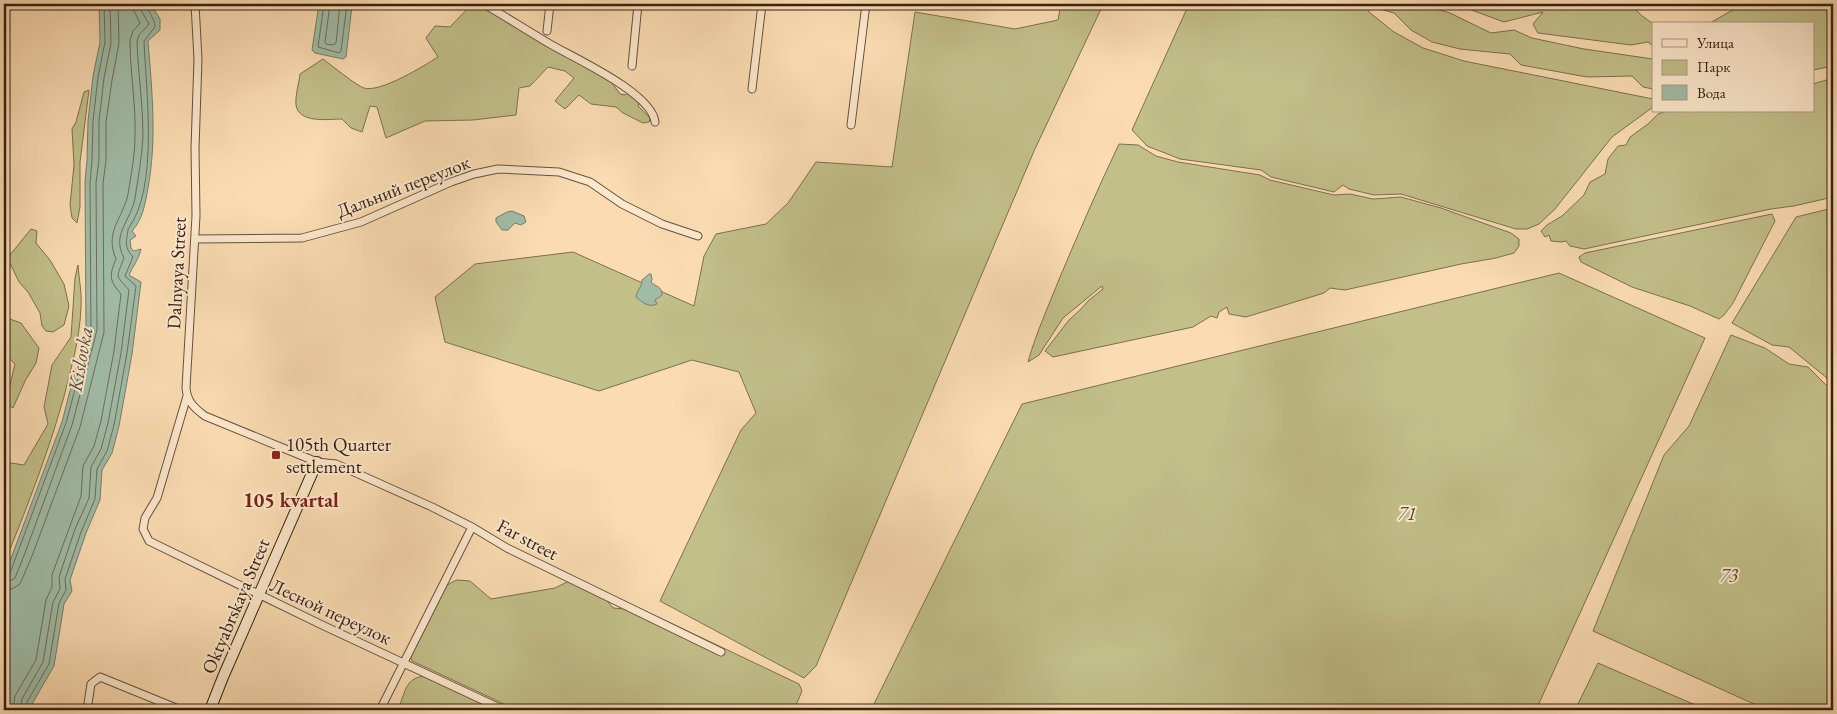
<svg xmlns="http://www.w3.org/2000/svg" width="1837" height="714" viewBox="0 0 1837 714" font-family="'EB Garamond',serif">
	<rect width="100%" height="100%" fill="#fbdcb2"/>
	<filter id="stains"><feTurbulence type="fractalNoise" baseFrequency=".004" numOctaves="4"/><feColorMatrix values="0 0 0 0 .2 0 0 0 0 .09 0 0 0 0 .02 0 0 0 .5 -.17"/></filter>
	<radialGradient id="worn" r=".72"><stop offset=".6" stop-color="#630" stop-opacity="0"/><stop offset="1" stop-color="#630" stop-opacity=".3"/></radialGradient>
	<!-- green -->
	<path fill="#c2bf89" stroke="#7c704e" d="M472 4H479L612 83 620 94 625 95 628 92 639 103 638 106 650 118 649 122 643 123 623 113 616 107 591 104 579 95 565 109 555 101 574 78 565 71 548 67 530 86 519 88 516 115 473 120 425 121 386 138 377 107 370 106 362 132 351 128 342 119C329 119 299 124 296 105 295 96 299 83 300 74L323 59C331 65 357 86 364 88 380 93 424 66 438 57L426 38 435 26 450 27Z
		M1061 4H1107L1100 11 1034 151 816 666 804 678 660 601 741 430 756 413 739 372 692 360 599 391 445 342 435 297 475 264 573 252 694 306 704 256 716 234 766 224 788 203 816 162 892 167 915 12 1015 29 1058 20Z
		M1189 4H1365L1369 12 1394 32 1423 48 1464 61 1653 99V107L1612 137 1555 209 1539 224 1527 229H1516L1401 194 1374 195 1349 189 1343 185 1334 192 1271 177 1261 170 1180 159 1147 146 1132 130Z
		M1377 4H1419L1450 13 1491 33 1514 30 1532 38 1584 49 1653 59V89L1643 87 1632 76 1587 77 1521 65 1510 54 1460 49 1432 42 1411 30 1394 13 1380 9Z
		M1455 4H1630L1641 15 1653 24V46L1648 42 1631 45 1538 33 1533 24 1543 12 1504 22Z
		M1755 4H1833V66L1813 70V24H1708L1740 6Z
		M1833 78V197L1794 206 1771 209 1584 249 1570 246 1566 241 1561 242 1551 241 1549 235 1545 237 1541 231 1547 225 1562 216 1584 195 1590 182 1605 174 1608 159 1618 146 1626 145 1630 137 1648 124 1658 114 1667 111H1813V84Z
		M89 90 80 162V207L77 223 72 218 70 205 74 165 72 129 76 122 84 92Z
		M1119 144 1138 145 1156 156 1178 162 1260 175 1270 180 1334 195 1350 194 1373 199 1401 197 1441 208 1511 233 1519 239V246L1514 253 1496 258 1461 264 1345 290 1330 288 1324 293 1246 317 1229 314 1227 307 1219 312 1217 318 1211 316 1193 327 1053 357 1045 351 1069 320 1081 309 1089 300 1103 289 1102 286 1063 318 1039 355 1028 362C1036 333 1049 305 1060 277 1079 232 1098 188 1119 144Z
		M1833 208V383L1789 347 1772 345 1732 323 1796 217Z
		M1772 214 1775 221 1733 303 1724 315 1719 319 1690 306 1632 287 1581 262 1579 257 1585 253Z
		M31 229 37 231 36 243 50 260 64 284 69 306 64 325 53 332 46 331 42 326 40 313 28 292 19 282 9 261 10 255Z
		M78 265C79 279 82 293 81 307 80 338 71 369 63 400 47 456 26 510 4 564V464L11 463 24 465 48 424 44 407 52 365 71 337 75 278Z
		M1559 273 1705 338 1536 710H871L1022 404Z
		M4 317 21 323 39 348 36 363 25 381 13 408 8 405 9 389 15 364 4 353Z
		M1731 335 1765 348 1789 364 1808 367 1833 392V710H1767L1593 631 1664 455 1689 426Z
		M457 580 470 581 491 599 555 588 571 580 599 591 613 608 626 609 639 608 799 684 802 691 794 710H517L412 661 408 648C417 628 435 587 457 580Z
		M1598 663 1707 710H1575Z
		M425 676 500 710H397C406 695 403 678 425 676Z"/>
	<!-- water -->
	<path fill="#a0bca6" stroke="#767e6c" d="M99 4H151L160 19V30L148 41C152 92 157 138 148 188 145 204 143 219 132 231L136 236 130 240 131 248 134 251 141 249C139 259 133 266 129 275L141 282 132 354 119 426 112 453 102 470 100 500 86 533 70 580 72 591 64 604 54 666 32 704 31 710H4V577L62 422 86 328 85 182 87 160 88 121 93 76 100 42Z
		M319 4H350L352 6 346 57 343 59 315 53 312 50Z
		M512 211 524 216 526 222 521 225 515 223 508 230H502L496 222V218L507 212Z
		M649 274H651L652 279 651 282C656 287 662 286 662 295L655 300 657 304C649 308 642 302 636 297 637 290 642 287 642 280Z"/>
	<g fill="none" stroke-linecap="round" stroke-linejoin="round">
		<!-- shore -->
		<path stroke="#6c6e5d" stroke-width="1" d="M324 4 318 47 339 53 341 51 347 4
			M330 4 325 42 326 44 333 45 336 43 340 4
			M4 576 10 573 66 423 91 329 90 183 92 160 93 121 98 77 105 42 104 4
			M4 583 10 581 15 578 25 553 72 425 97 330 96 183 99 160V121L104 78 111 43 110 4
			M4 590 12 589 20 584 32 556 80 427 104 332 103 183 106 161V122L112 80 119 43 118 4
			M13 710 15 696 36 660 46 600 52 587V575L81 496 83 466 94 446 101 421 114 351 121 294C109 280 109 276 116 259 104 231 123 219 128 194 131 175 135 156 135 136 136 104 130 72 130 40L133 31 140 23 134 11 133 4
			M20 710 22 699 43 662 53 602 60 589 59 577 75 529 89 498 91 467 101 449 108 423 121 353 129 290C115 274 116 279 124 258 111 234 131 221 135 198 138 178 142 157 143 137 143 105 138 73 137 41L139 35 149 24 141 10 140 4
			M26 710 27 702 49 664 59 603 66 590 65 579 81 532 95 499 97 469 107 451 114 425 127 353 136 286 125 276 133 257C123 245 127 242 128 229 159 188 146 91 144 41L155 27C155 18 147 12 147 4"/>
		<!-- street casing -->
		<g stroke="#68503c" stroke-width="9">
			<path id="street" d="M195 4 198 59 195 148 196 216 186 388C187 401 194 408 205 416L317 462 336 464 432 507 472 527 507 548 721 652
				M484 4C506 17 528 31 550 44 574 58 652 93 655 122
				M4 18 6 4
				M547 31 550 4
				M632 66 638 4
				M752 89 762 4
				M851 125 866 4
				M196 239 302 238 361 222 451 182 474 174 498 169 559 172 590 182 622 204 662 224 698 236
				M187 396 157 498 145 518 143 529 149 541 322 625 504 710
				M87 710 91 684 100 677 181 710
				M380 710 472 527"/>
		</g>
		<!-- secondary casing -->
		<g stroke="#372114" stroke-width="12">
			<path id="secondary" d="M210 710 223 677 317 462"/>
		</g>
		<!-- street -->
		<use href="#street" stroke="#fce8cd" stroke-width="7"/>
		<!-- secondary -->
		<use href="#secondary" stroke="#fce8cd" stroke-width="10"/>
	</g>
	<!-- markers -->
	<rect fill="#8f2418" stroke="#fce8cd" stroke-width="2" x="271" y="450" width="10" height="10" rx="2.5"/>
	<g text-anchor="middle" stroke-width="4" stroke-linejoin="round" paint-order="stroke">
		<!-- street labels -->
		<g font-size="19" fill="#372114" stroke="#fce8cd">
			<text transform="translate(403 186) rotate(-21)" y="7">Дальний переулок</text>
			<text transform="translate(176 273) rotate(-87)" y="7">Dalnyaya Street</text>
			<text transform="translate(528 539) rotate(28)" y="7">Far street</text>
			<text transform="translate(235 606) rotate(-67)" y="7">Oktyabrskaya Street</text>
			<text transform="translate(331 611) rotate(25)" y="7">Лесной переулок</text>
		</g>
		<!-- poi labels -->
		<g font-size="19" fill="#372114" stroke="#fce8cd" text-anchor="start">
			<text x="286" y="451">105th Quarter<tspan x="286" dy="22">settlement</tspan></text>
		</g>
		<!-- park labels -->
		<g font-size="19" font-style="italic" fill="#5a4831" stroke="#fce8cd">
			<text x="1407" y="520">71</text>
			<text x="1729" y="582">73</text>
		</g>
		<!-- water labels -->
		<g font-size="20" font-style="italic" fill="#565040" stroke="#fce8cd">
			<text transform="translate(80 359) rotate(-80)" y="7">Kislovka</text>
		</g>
		<!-- neighbourhood labels -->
		<g font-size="20" font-weight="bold" fill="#7a1f14" stroke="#fce8cd">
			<text x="291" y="507">105 kvartal</text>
		</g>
	</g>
	<!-- margin -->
	<rect width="1837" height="714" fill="none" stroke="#fbdcb2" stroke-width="20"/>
	<rect x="5" y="5" width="1827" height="704" fill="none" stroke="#372114" stroke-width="2.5"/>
	<rect x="10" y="10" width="1817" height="694" fill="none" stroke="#372114"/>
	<!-- legend -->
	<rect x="1652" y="22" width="162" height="90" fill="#fce8cd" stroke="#ad9883"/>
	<rect x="1662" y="39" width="25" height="8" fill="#fce8cd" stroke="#ad9883"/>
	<text x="1697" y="48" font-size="15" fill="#372114">Улица</text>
	<rect x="1662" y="60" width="25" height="15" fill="#c2bf89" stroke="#ad9883"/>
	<text x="1697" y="72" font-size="15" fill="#372114">Парк</text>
	<rect x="1662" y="85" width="25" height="15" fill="#a0bca6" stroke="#ad9883"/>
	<text x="1697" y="98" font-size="15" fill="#372114">Вода</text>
	<rect width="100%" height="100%" filter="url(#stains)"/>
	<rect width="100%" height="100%" fill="url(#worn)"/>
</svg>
